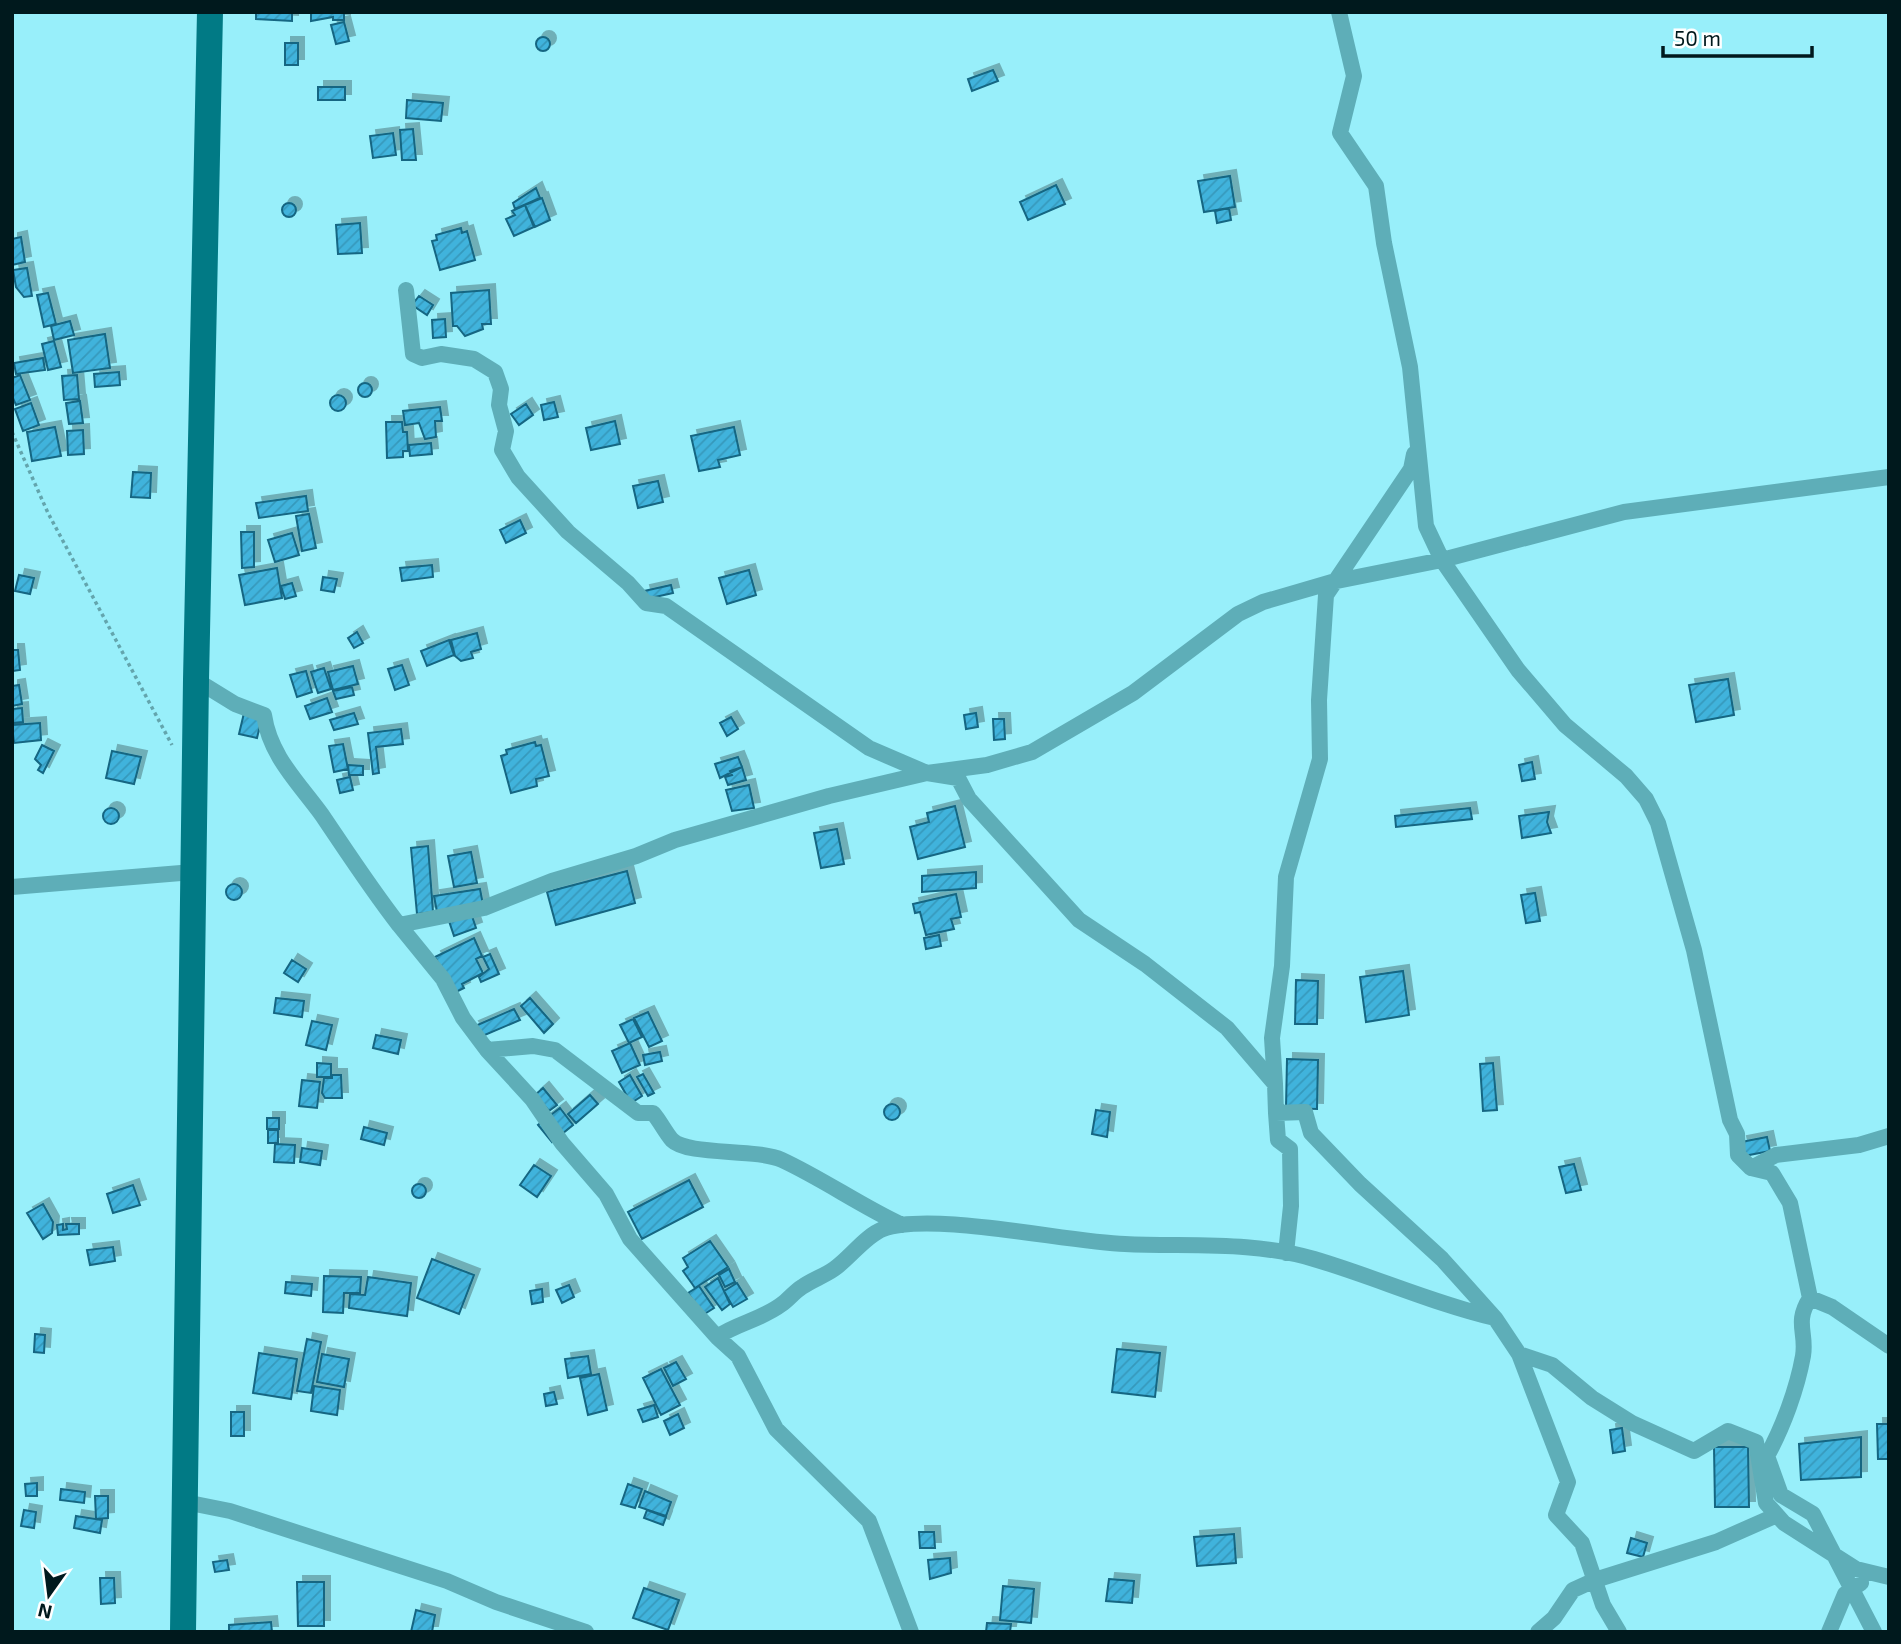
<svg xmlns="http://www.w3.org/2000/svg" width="1901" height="1644" viewBox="0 0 1901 1644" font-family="'Exo 2',sans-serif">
	<defs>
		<pattern id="building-hatch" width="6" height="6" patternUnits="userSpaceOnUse" patternTransform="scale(1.75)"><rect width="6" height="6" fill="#40b3dc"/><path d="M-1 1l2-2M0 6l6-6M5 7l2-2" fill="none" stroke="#3699bc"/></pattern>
		<filter id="shadow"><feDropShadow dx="6" dy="-6" stdDeviation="0" flood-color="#0004"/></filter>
	</defs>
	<rect width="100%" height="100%" fill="#98effa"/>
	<!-- building -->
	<path fill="url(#building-hatch)" stroke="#146682" stroke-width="2" filter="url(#shadow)" d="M256 12H292V21L256 19Z
		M311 12H344V20H333V17L311 21Z
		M344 22 349 41 336 44 331 25Z
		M536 44a7 7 0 1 1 14 0a7 7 0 1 1-14 0Z
		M285 43H298V65H285Z
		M993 70 998 81 972 91 968 79Z
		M318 87H345V100H318Z
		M407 100 443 103 441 121 406 118Z
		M413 129 416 160H402L400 130Z
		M393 133 396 155 373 158 370 136Z
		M1230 176 1235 207 1204 212 1198 181Z
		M1056 185 1065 204 1028 220 1020 202Z
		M536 188 540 198 515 209 513 203Z
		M542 198 550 220 535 227 525 205Z
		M282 210a7 7 0 1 1 14 0a7 7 0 1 1-14 0Z
		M525 205 534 227 514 236 506 219 515 215 512 211Z
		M1229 208 1231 220 1217 223 1215 211Z
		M360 223 362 253 338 254 336 225Z
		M461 228 462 233 467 231 475 260 440 270 432 241 437 240 436 235Z
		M21 237 25 262 12 265V239Z
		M27 268 32 296 24 297 16 287 13 270Z
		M489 290 491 324H482L483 329 465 336 457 326H453L451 293Z
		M48 293 56 324 44 327 37 295Z
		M419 296 433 305 427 315 412 305Z
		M445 319 446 337 433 338 432 320Z
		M70 321 74 335 54 340 51 326Z
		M105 334 110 368 73 373 68 340Z
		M54 341 61 367 48 370 42 344Z
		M43 358 45 370 16 374 14 363Z
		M119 372 120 385 95 387 94 374Z
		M20 375 30 400 16 405 12 396V378Z
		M77 375 79 399 64 400 62 376Z
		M358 390a7 7 0 1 1 14 0a7 7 0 1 1-14 0Z
		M330 403a8 8 0 1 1 16 0a8 8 0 1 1-16 0Z
		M80 401 83 423 69 424 66 403Z
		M554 402 558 417 544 420 541 405Z
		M31 403 39 425 23 431 15 409Z
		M526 404 533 415 519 425 511 414Z
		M440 407 442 421H435L436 437 425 439 419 423 405 425 403 411Z
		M615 421 620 444 591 450 586 428Z
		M386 422H402L403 432H407L408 451H403V457L387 458Z
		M55 427 61 456 32 461 27 432Z
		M734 427 740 455 718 460 720 467 699 471 691 436Z
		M83 430 84 454 68 455 67 431Z
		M431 443 432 454 410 456 409 445Z
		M133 472 151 473 150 498 131 497Z
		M658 481 663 502 638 508 633 486Z
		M306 496 308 511 259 518 256 503Z
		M309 514 316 548 302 551 296 516Z
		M520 520 526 533 506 543 500 530Z
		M241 532H254V567L242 568Z
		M292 533 299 555 275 562 268 540Z
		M432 565 433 577 402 581 400 568Z
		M277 568 282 598 245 605 239 575Z
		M749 570 756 595 727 604 719 578Z
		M19 575 34 578 30 594 15 591Z
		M323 577 337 579 334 592 321 590Z
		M292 583 296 596 285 599 281 586Z
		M671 585 673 593 646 599 644 591Z
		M357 632 363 643 354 648 348 638Z
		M477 633 481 649 471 652 473 658 461 661 455 656 451 640Z
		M449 640 454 655 427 666 421 651Z
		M12 650H18L20 670 12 671Z
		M402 665 409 685 395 690 388 669Z
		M353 666 358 684 333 690 328 672Z
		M324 668 331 689 318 693 311 672Z
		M306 671 312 692 297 697 290 675Z
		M1728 679 1734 715 1696 722 1689 685Z
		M19 685 22 704 12 706V686Z
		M352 687 354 695 336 699 333 691Z
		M327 698 332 712 310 719 305 706Z
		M22 708 23 722 12 723V709Z
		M244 713 262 717 257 738 239 734Z
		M354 713 358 724 334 730 330 720Z
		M976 713 978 727 966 729 964 715Z
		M731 717 738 729 727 736 720 723Z
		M993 719H1004L1005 739 994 740Z
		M40 723 41 740 14 743 12 725Z
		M401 729 403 744 376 747 379 773 373 774 368 733Z
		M535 742 536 746 541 745 549 776 536 779 537 786 511 793 501 756 507 754 506 750Z
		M343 744 348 769 334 772 329 746Z
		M42 745 54 751 43 773 38 770 41 765 35 759Z
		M112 751 141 757 134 784 106 778Z
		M738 757 742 767 720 778 715 764Z
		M1532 762 1535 779 1522 781 1519 765Z
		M348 765 363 766V775H349Z
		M742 767 746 780 728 785 725 777 732 775 730 771Z
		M350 777 353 790 340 793 337 780Z
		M749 785 754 808 732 811 726 790Z
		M955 806 965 847 918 859 910 827 929 822 927 813Z
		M1470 808 1472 819 1396 827 1395 816Z
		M103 816a8 8 0 1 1 16 0a8 8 0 1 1-16 0Z
		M1549 812 1547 822 1551 833 1522 838 1519 816Z
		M837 829 844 864 821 868 814 833Z
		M428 846 433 912 417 914 411 848Z
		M471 852 477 883 454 887 448 856Z
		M627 871 635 903 556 925 547 892Z
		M976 872V888L922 892V876Z
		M226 892a8 8 0 1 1 16 0a8 8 0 1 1-16 0Z
		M480 889 483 905 437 912 434 896Z
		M1535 893 1540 921 1526 923 1521 895Z
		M956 894 961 917 951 919 954 929 926 935 920 912 915 913 913 904Z
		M471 913 476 928 454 936 449 921Z
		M939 935 941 946 926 949 924 938Z
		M474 938 482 956 476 959 483 973 462 984 464 988 454 993 435 957Z
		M490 954 499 974 481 982 479 977 489 969 483 957Z
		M292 960 306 969 298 982 284 973Z
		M1403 971 1409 1015 1366 1022 1360 977Z
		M1296 980 1318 981 1317 1024H1295Z
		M276 998 304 1001 302 1017 274 1013Z
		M530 998 553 1024 544 1033 521 1006Z
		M514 1009 520 1020 480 1037 473 1027Z
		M648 1012 662 1041 649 1047 634 1018Z
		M633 1019 642 1037 629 1043 620 1025Z
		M312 1021 332 1025 326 1050 306 1045Z
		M376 1035 401 1040 398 1054 373 1048Z
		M630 1043 640 1065 622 1073 612 1051Z
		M660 1052 662 1061 645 1065 643 1055Z
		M1287 1059 1318 1060 1317 1109 1286 1108Z
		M317 1063 331 1064V1077H317Z
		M1493 1063 1497 1110 1483 1111 1480 1064Z
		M643 1074 654 1093 648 1096 637 1077Z
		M332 1075H341L342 1098H325L322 1093 324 1078H332Z
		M630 1075 642 1096 631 1103 619 1082Z
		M302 1080 320 1082 317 1108 299 1106Z
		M543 1088 557 1105 549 1111 535 1095Z
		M590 1095 598 1104 576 1123 568 1114Z
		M884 1112a8 8 0 1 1 16 0a8 8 0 1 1-16 0Z
		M560 1108 573 1125 552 1142 538 1125Z
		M1096 1110 1110 1112 1107 1137 1092 1134Z
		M267 1118H279V1129H267Z
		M364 1127 387 1133 384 1145 361 1139Z
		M268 1130H278V1143H268Z
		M1767 1137 1770 1151 1744 1156 1741 1142Z
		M275 1144 295 1145 294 1163 274 1162Z
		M302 1148 322 1151 320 1165 300 1162Z
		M1574 1164 1581 1190 1566 1193 1559 1167Z
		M534 1165 551 1176 537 1197 520 1185Z
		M689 1180 703 1207 642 1239 628 1212Z
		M412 1191a7 7 0 1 1 14 0a7 7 0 1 1-14 0Z
		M133 1185 140 1205 113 1213 107 1194Z
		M43 1204 53 1222 52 1233 43 1239 27 1213Z
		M63 1224V1230L67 1229 66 1224H79V1234L58 1235 57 1225Z
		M710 1241 728 1267 695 1288 683 1271 688 1267 683 1258Z
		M113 1247 115 1261 90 1265 87 1250Z
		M432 1259 474 1275 459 1314 417 1298Z
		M729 1269 735 1282 725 1287 719 1275Z
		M324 1276 361 1277 360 1293H344L343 1313 323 1312Z
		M368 1277 411 1283 407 1316 349 1308 350 1294 365 1295Z
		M718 1278 730 1304 722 1310 705 1287Z
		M286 1282 312 1284 311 1296 285 1293Z
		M737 1283 747 1299 733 1307 724 1291Z
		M569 1285 574 1297 562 1303 556 1290Z
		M699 1286 714 1308 703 1315 688 1293Z
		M542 1289 543 1302 532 1304 530 1291Z
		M35 1334 45 1335 44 1353 34 1352Z
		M307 1339 321 1342 311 1393 297 1391Z
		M1117 1349 1160 1353 1155 1397 1112 1392Z
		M259 1353 297 1359 291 1399 253 1393Z
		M322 1354 349 1359 344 1387 317 1382Z
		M588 1356 591 1374 568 1378 565 1359Z
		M676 1362 686 1379 673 1386 664 1368Z
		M661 1369 680 1405 661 1415 643 1378Z
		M599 1374 607 1410 588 1415 580 1378Z
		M314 1386 340 1390 337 1415 311 1411Z
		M554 1392 557 1404 546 1406 544 1394Z
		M654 1405 658 1417 643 1422 638 1410Z
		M231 1412H244V1436H231Z
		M678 1414 684 1428 670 1435 664 1421Z
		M1877 1424H1889V1459H1878Z
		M1622 1428 1625 1451 1613 1453 1610 1430Z
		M1861 1437V1477L1801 1480 1799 1444Z
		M1714 1447H1748L1749 1507H1715Z
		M37 1483V1496H26L25 1484Z
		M628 1484 642 1489 635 1508 621 1504Z
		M61 1489 85 1492 84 1503 60 1500Z
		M645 1491 671 1502 666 1516 639 1507Z
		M95 1496H108V1518L96 1519Z
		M24 1510 36 1512 34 1528 21 1526Z
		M647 1510 666 1517 663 1525 644 1518Z
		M76 1516 102 1520 100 1533 74 1528Z
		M919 1532H934L935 1548H920Z
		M1234 1534 1236 1563 1197 1566 1194 1537Z
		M1631 1538 1647 1543 1643 1557 1627 1553Z
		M950 1558 951 1573 930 1579 928 1560Z
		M227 1560 229 1570 215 1572 213 1562Z
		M100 1578H114L115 1603 101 1604Z
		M1109 1579 1134 1581 1132 1603 1106 1601Z
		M297 1582H324V1626H298Z
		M1003 1586 1034 1589 1031 1623 1000 1620Z
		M644 1588 679 1600 668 1630 633 1618Z
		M416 1610 435 1615 432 1632H411Z
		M271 1622 272 1632H229V1625Z
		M987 1623 1011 1624 1010 1632H986Z"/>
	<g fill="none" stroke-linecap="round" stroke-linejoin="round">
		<!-- path -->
		<path stroke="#63a5ad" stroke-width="3.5" stroke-dasharray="3.5 3.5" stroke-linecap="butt" d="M12 432 48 513 172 745"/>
		<!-- minor -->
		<path stroke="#5eaeb8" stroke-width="16" d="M1339 12 1354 76 1340 133 1376 186 1384 243 1410 367 1426 526 1442 560 1518 670 1565 725 1626 776 1646 799 1658 823 1694 950 1730 1120 1737 1134 1738 1155 1751 1168 1772 1173 1790 1203 1810 1298 1832 1307 1889 1346
			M406 290 413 354 422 358 441 354 474 359 495 372 501 389 499 405 506 431 502 450 518 477 568 532 628 583 646 603 666 606 869 748 927 773 958 778 969 799 1079 920 1145 964 1227 1028 1275 1084 1276 1113 1305 1112 1311 1133 1360 1184 1442 1259 1495 1318 1519 1354 1552 1365 1592 1398 1632 1423 1694 1451 1728 1431 1756 1442 1766 1503 1784 1523 1856 1569 1889 1577
			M196 680 235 704 264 715C270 756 298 782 322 815 347 852 371 889 399 925L484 908 552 881 636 856 675 840 829 796 927 773 987 765 1032 752 1133 693 1238 614 1263 602 1332 582 1442 560 1624 512 1889 477
			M12 887 193 872
			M399 925 443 979 463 1018 487 1050 532 1099 562 1143 606 1194 630 1239 717 1337 738 1356 776 1429 869 1521 911 1632
			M487 1050 533 1046 555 1050 638 1113H653C660 1121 665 1132 672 1140 688 1156 755 1148 782 1160 823 1179 861 1206 902 1225
			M1275 1084 1272 1038 1282 966 1286 877 1320 759 1319 700 1326 595 1411 469 1414 454
			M1276 1113 1278 1140 1290 1149 1291 1206 1286 1253
			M1751 1168 1776 1155 1859 1145 1889 1136
			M1810 1298C1794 1323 1807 1332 1803 1356 1797 1389 1783 1427 1767 1456L1781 1495 1813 1514 1874 1632
			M717 1337C737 1323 761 1320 782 1304 789 1299 794 1292 802 1287 812 1280 824 1276 834 1269 850 1258 865 1236 883 1229 931 1211 1067 1242 1125 1244 1187 1247 1254 1241 1314 1259 1375 1277 1432 1303 1495 1318
			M1519 1354 1568 1482 1556 1515 1582 1543 1603 1605 1619 1632
			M185 1502 230 1511 447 1581 496 1602 586 1632
			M1538 1632 1554 1618 1573 1590 1595 1580 1716 1542 1777 1515
			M1829 1632 1845 1594 1861 1583"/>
		<!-- primary -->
		<path stroke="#017a85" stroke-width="26" d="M183 1632 196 680 210 12"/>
	</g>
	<!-- border -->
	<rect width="1901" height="1644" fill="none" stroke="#00191d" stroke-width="28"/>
	<!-- north arrow -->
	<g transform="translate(49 1595) rotate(194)" stroke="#ffffff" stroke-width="5" paint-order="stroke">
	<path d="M0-5L12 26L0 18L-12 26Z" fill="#00191d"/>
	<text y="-10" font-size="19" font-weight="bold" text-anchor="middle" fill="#00191d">N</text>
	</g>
	<!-- scale -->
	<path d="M1663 46v10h149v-10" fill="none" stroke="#00191d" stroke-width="3.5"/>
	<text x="1674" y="46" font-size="21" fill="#00191d" stroke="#ffffff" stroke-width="5" paint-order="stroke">50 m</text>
</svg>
